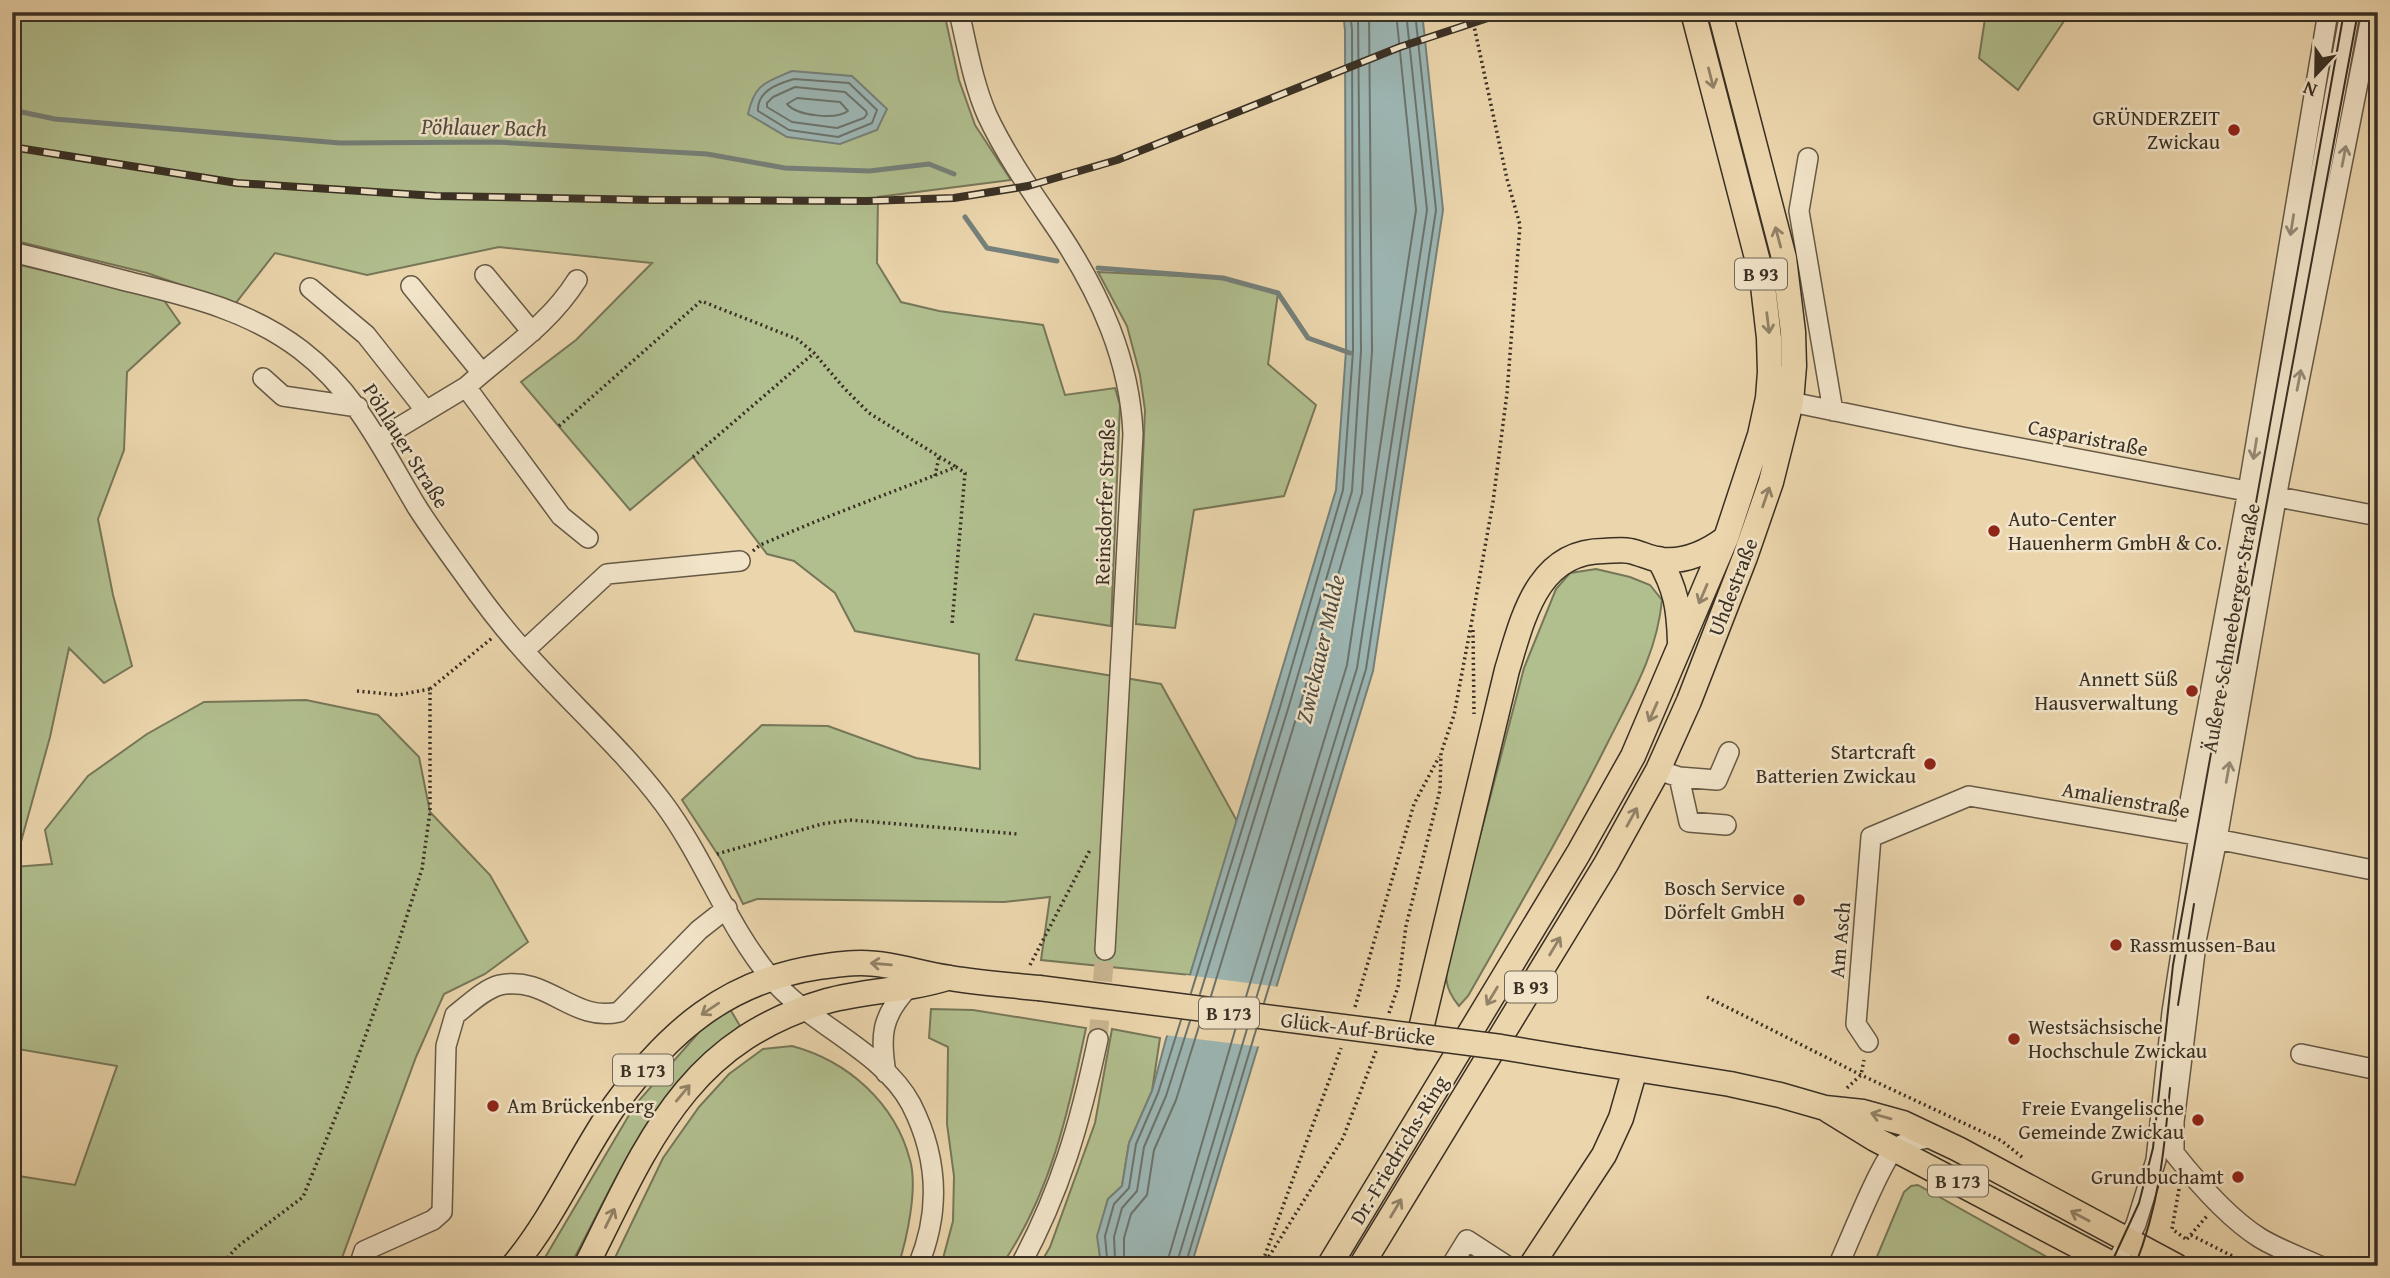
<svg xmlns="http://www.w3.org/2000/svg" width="2390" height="1278" viewBox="0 0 2390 1278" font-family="'Gentium Book Plus',serif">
	<rect width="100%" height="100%" fill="#ebd5ac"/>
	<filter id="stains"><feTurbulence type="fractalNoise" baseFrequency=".00286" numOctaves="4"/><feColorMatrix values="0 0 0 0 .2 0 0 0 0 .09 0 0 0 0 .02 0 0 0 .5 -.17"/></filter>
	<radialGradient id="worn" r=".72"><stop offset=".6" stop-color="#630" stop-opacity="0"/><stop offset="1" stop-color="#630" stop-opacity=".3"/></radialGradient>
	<!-- green -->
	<path fill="#b1be8e" stroke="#767759" stroke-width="2" d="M12 12H944L959 80 975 125 1011 180 878 197 877 263 901 302 939 311 1043 325 1065 395 1115 388 1120 405 1111 626 1034 614 1016 660 1161 684 1237 821 1190 975 1041 960 1050 897 1004 902 757 899 743 904 722 861 682 800 762 725 828 726 916 758 980 769 979 654 855 631 835 593 794 561 767 554 693 457 630 510 521 382 576 340 652 263 499 247 367 275 275 253 235 304 147 273 12 240Z
		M1986 12H2070L2018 90 1979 58Z
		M12 263 163 299 180 323 127 372 124 450 98 519 113 595 132 666 104 683 69 648 50 737 14 867 52 864 45 830 88 776 147 734 204 702 306 700 378 715 419 757 430 812 490 875 528 942 485 974 444 994 416 1057 339 1266H12V1175L75 1185 117 1066 12 1048Z
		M1098 272 1223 278 1278 293 1268 364 1316 405 1284 496 1194 510 1175 628 1136 624 1145 410 1140 375 1127 326Z
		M1596 569 1630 577 1650 585 1662 600C1657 654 1631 696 1607 744 1564 830 1515 913 1468 996L1459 1006C1441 984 1446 973 1451 947L1524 668 1556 589 1570 573Z
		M730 1009 740 1026C718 1044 695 1061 676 1084 632 1137 603 1205 570 1266H540L635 1105 700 1031Z
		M931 1009 973 1010 1086 1028C1069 1110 1050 1196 1001 1266H941L953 1221 954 1176 947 1124 948 1047 929 1038Z
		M1112 1029 1160 1038 1152 1091 1129 1143 1122 1186 1108 1199 1098 1236 1100 1257 1097 1266H1039L1050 1247 1095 1123Z
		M792 1046C848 1061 895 1103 910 1160 918 1188 907 1239 898 1266H611L663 1158 699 1107 729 1074 763 1049Z
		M1918 1185 2063 1266H1873L1904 1192 1911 1186Z"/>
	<!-- water -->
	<path fill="#9cb6b4" stroke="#75807a" stroke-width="2" d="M1343 12H1422L1443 210 1373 671 1191 1266H1097L1100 1257 1097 1236 1108 1199 1122 1186 1129 1143 1152 1091 1166 1039 1190 975 1336 490 1346 351 1345 30Z
		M792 71 852 76 887 109 877 130 840 144 787 137 748 114C755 83 765 83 792 71Z"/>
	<!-- pier -->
	<path fill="#ebd5ac" d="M1186 975 1280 987 1262 1047 1164 1035Z"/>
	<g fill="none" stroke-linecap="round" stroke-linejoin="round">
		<!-- shore -->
		<path stroke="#6b736c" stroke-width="2" d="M794 79 849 83 877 110 872 123 838 137 789 130 758 111C757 91 777 84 794 79Z
			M795 87 845 92 866 111 867 114 864 118 837 128 792 122 767 107V103L773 97Z
			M797 98 840 102 848 111C836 120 797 116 787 104Z
			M1191 993 1280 707 1343 490 1353 351 1352 30 1350 12
			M1200 994 1288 709 1352 491 1361 351 1358 12
			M1211 996 1298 712 1362 493 1372 351 1369 12
			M1245 1000 1347 665 1416 210 1396 12
			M1255 1002 1357 668 1427 210 1406 12
			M1264 1003 1366 669 1436 210 1415 12
			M1104 1266 1107 1258 1105 1236 1114 1204 1129 1188 1136 1144 1158 1093 1181 1020
			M1113 1266 1115 1258 1114 1237 1122 1208 1137 1191 1144 1147 1166 1096 1190 1021
			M1124 1266V1238L1131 1214 1147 1195 1154 1150 1176 1100 1200 1023
			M1166 1266 1236 1027
			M1176 1266 1247 1029
			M1185 1266 1256 1030"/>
		<!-- stream -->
		<path stroke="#75807a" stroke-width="5" d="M12 110 55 119 340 143 496 142 707 154 785 168 869 171 929 164 954 174
			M965 217 987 248 1057 261
			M1098 268 1223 278 1278 293 1308 338 1350 353"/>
		<!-- minor-tunnel -->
		<path stroke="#c8b491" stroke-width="19" stroke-dasharray="19 10" stroke-linecap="butt" d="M1098 1039 1105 950"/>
		<!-- minor casing -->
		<g stroke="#665946" stroke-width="22">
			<path id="minor" d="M959 12C967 46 973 83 987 115 1006 156 1034 195 1059 232 1100 294 1130 360 1133 434L1105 950
				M1808 158 1799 211 1833 411
				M12 252C50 261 88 271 126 281 187 296 249 310 301 350 356 392 382 449 417 507 431 529 447 551 463 573 482 600 503 628 526 653 571 704 623 749 664 804 704 858 728 927 771 978 810 1025 882 1050 911 1104 938 1157 941 1211 918 1266
				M485 275 532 332
				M411 286 482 373
				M310 288 366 335 426 411
				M263 378 283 396 358 407
				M466 387C506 351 548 326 577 280
				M1791 402 1962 437 2378 516
				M378 440 466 387 561 516 588 538
				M524 651 607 574 740 561
				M1658 770 1679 777 1717 780 1729 752
				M1679 777 1689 822 1726 825
				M2184 833 2248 491 2328 12
				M1868 1042 1856 1024 1871 837 1969 796 2196 835 2378 871
				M2301 1054 2378 1070
				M886 1073C880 1037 881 1017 907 989
				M359 1266 364 1251 433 1220 442 1212 446 1046 455 1015C468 1005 484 989 500 985 547 975 573 1023 619 1012L699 930 727 908
				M1020 1266C1061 1190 1080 1123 1098 1039
				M1451 1266 1467 1240 1507 1266
				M1838 1266C1848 1245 1882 1158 1896 1148 1907 1141 1921 1139 1933 1137
				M2115 1266 2136 1224 2156 1160 2172 1012 2199 836 2350 12
				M2320 1266C2300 1257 2278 1249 2260 1238 2228 1218 2197 1182 2174 1153V1122L2197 936 2217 839 2279 482 2372 12"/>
		</g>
		<!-- major casing -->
		<g stroke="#3a3024" stroke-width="27">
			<path id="major" d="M1659 559C1676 589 1679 608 1680 642
				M1419 1037 1507 670C1523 618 1537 551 1604 551 1612 551 1622 549 1630 551 1639 553 1648 557 1656 559 1682 564 1706 553 1726 538
				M1579 1060 1730 1084 1780 1095 1825 1108 1863 1112 1903 1123 1958 1149 2176 1266
				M1828 1110 1875 1139 2116 1266
				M513 1266C554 1217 579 1157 615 1105 669 1031 727 981 819 967 833 965 847 963 861 963 892 963 920 974 950 978 979 983 1009 985 1039 988
				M586 1266C647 1145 685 1042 827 1001 866 990 907 991 947 978
				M1329 1266 1578 854 1633 756 1726 538 1760 435 1768 398 1770 372 1769 338 1762 277 1693 12
				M1361 1266 1606 864 1658 770 1689 701 1745 557 1771 482 1791 402 1794 366 1793 332 1784 258 1720 12
				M1531 1266 1604 1155 1621 1118 1635 1069"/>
		</g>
		<!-- path -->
		<path stroke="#3a3024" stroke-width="3.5" stroke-dasharray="2 3.5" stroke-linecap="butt" d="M559 426 701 301 797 339 814 353 844 388 869 413 956 467
			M693 457 814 353
			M935 476 939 457
			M753 551 760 545 812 523 956 467 965 473 952 624
			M1473 630 1474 714
			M357 691 398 695 430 689
			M717 854 822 824 850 820 1018 834
			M1030 965 1091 848
			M1707 997 1861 1075 2002 1141 2023 1158
			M1355 1007 1414 804 1439 757
			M1389 1013 1398 987 1406 926 1440 790 1441 753 1454 715 1472 620 1493 502 1507 393 1520 225 1507 179 1471 12
			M1847 1088 1861 1075 1864 1060
			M2179 1189 2172 1229 2187 1240
			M2191 1235 2252 1266
			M2187 1239 2207 1216
			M220 1266 237 1247 303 1197 344 1096 395 953 422 869 430 812V689L492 638
			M1261 1266 1341 1048
			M1263 1266 1343 1138 1376 1051"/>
		<!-- minor -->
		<use href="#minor" stroke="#f2e4c9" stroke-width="19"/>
		<!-- major -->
		<use href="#major" stroke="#ebd5ac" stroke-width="24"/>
		<!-- tram -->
		<path stroke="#3a3024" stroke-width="2" d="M2237 663 2358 12
			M2178 1005 2194 904
			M2110 1266 2139 1203 2153 1148 2173 965 2344 12
			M2135 1266C2159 1205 2164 1153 2170 1088"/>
		<!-- rail casing -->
		<g stroke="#3a3024" stroke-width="8">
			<path id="rail" d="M12 147 237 183 436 196 653 200 867 201 954 198 1028 186 1117 160 1400 47 1506 12"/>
		</g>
		<!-- rail -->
		<use href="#rail" stroke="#f2e4c9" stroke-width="5" stroke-dasharray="16" stroke-linecap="butt"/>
		<!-- major-bridge casing -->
		<g stroke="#3a3024" stroke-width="27" stroke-linecap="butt">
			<path id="major-bridge" d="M1039 988 1501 1047 1579 1060"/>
		</g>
		<!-- major-bridge -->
		<use href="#major-bridge" stroke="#ebd5ac" stroke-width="24"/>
	</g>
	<!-- one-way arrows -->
	<defs><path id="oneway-shaft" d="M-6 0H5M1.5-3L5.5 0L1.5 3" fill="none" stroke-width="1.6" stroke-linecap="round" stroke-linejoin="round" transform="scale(1.75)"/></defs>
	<g stroke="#928268">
		<use href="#oneway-shaft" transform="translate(1711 78) rotate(76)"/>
		<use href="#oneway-shaft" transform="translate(1778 237) rotate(-105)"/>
		<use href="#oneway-shaft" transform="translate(1768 323) rotate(83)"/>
		<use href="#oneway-shaft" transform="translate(1766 497) rotate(-71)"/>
		<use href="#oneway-shaft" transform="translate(1703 594) rotate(113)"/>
		<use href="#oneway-shaft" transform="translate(1653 712) rotate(114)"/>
		<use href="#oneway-shaft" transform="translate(1632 817) rotate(-61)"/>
		<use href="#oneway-shaft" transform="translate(1555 946) rotate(-59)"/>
		<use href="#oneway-shaft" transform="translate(881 964) rotate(-175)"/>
		<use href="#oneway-shaft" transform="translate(1492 996) rotate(121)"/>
		<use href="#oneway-shaft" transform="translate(710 1009) rotate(146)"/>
		<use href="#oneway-shaft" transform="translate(683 1093) rotate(-50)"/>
		<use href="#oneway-shaft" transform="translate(1881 1116) rotate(-164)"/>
		<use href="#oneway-shaft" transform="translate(1396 1208) rotate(-59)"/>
		<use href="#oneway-shaft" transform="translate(2080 1216) rotate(-152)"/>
		<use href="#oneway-shaft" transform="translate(610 1218) rotate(-64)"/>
	</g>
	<g stroke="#968a76">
		<use href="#oneway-shaft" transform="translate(2344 156) rotate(-79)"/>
		<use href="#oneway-shaft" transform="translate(2292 225) rotate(99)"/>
		<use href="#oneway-shaft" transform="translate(2299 380) rotate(-79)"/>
		<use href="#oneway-shaft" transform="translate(2255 449) rotate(99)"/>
		<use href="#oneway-shaft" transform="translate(2228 772) rotate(-80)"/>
	</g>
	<!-- markers -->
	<g fill="#8f2418" stroke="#f2e4c9" stroke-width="2.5">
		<circle cx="2234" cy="130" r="7"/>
		<circle cx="1994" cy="531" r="7"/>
		<circle cx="2192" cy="691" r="7"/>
		<circle cx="1930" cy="764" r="7"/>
		<circle cx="1799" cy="900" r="7"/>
		<circle cx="2116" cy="945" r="7"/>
		<circle cx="2014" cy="1039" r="7"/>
		<circle cx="493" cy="1106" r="7"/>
		<circle cx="2198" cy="1120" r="7"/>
		<circle cx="2238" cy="1177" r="7"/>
	</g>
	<g text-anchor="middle" stroke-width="5" stroke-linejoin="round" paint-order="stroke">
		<!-- shield labels -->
		<g fill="#f2e4c9" stroke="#716656" stroke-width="2">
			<rect x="1735" y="258.5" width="52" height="31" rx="5"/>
			<rect x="1505" y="971.5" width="52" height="31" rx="5"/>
			<rect x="1199" y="997.5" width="60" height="31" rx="5"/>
			<rect x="613" y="1054.5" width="60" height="31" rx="5"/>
			<rect x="1928" y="1165.5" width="60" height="31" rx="5"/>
		</g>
		<g font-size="19" font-weight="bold" fill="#3a3024">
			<text x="1761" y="281">B 93</text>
			<text x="1531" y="994">B 93</text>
			<text x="1229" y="1020">B 173</text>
			<text x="643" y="1077">B 173</text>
			<text x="1958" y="1188">B 173</text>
		</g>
		<!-- poi labels -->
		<g font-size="21" fill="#3a3024" stroke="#f2e4c9" text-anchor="end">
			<text x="2220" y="125">GRÜNDERZEIT<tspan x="2220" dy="24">Zwickau</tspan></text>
			<text x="2008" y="526" text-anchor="start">Auto-Center<tspan x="2008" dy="24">Hauenherm GmbH &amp; Co.</tspan></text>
			<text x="2178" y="686">Annett Süß<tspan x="2178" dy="24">Hausverwaltung</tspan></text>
			<text x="1916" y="759">Startcraft<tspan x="1916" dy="24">Batterien Zwickau</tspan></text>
			<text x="1785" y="895">Bosch Service<tspan x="1785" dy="24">Dörfelt GmbH</tspan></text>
			<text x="2130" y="952" text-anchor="start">Rassmussen-Bau</text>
			<text x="2028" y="1034" text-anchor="start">Westsächsische<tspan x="2028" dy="24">Hochschule Zwickau</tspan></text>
			<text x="507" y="1113" text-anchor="start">Am Brückenberg</text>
			<text x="2184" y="1115">Freie Evangelische<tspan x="2184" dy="24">Gemeinde Zwickau</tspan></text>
			<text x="2224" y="1184">Grundbuchamt</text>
		</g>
		<!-- street labels -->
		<g font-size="21" fill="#3a3024" stroke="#f2e4c9">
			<text transform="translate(2088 438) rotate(11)" y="7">Casparistraße</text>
			<text transform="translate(406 446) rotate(58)" y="7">Pöhlauer Straße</text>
			<text transform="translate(1105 502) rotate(-88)" y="7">Reinsdorfer Straße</text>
			<text transform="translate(1733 587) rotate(-69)" y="7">Uhdestraße</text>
			<text transform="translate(2231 628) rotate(-80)" y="7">Äußere Schneeberger Straße</text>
			<text transform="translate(2126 800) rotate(10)" y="7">Amalienstraße</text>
			<text transform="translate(1840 940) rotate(-85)" y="7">Am Asch</text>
			<text transform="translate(1358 1029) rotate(7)" y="7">Glück-Auf-Brücke</text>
			<text transform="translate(1399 1150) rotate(-59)" y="7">Dr.-Friedrichs-Ring</text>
		</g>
		<!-- water labels -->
		<g font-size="23" font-style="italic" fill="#4e4b41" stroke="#f2e4c9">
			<text transform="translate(484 127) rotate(1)" y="8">Pöhlauer Bach</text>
			<text transform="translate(1320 649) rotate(-77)" y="8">Zwickauer Mulde</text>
		</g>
	</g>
	<!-- margin -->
	<rect width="2390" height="1278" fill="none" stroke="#ebd5ac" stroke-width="42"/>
	<rect x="14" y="14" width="2362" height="1250" fill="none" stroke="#3a3024" stroke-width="3.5"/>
	<rect x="21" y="21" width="2348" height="1236" fill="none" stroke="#3a3024" stroke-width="2"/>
	<!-- north arrow -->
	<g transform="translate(2316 74) rotate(202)" stroke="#f2e4c9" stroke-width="5" paint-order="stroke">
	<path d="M0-5L12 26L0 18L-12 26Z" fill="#3a3024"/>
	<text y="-10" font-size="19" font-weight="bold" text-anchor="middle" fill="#3a3024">N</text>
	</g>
	<rect width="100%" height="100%" filter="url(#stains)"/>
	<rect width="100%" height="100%" fill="url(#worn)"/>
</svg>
